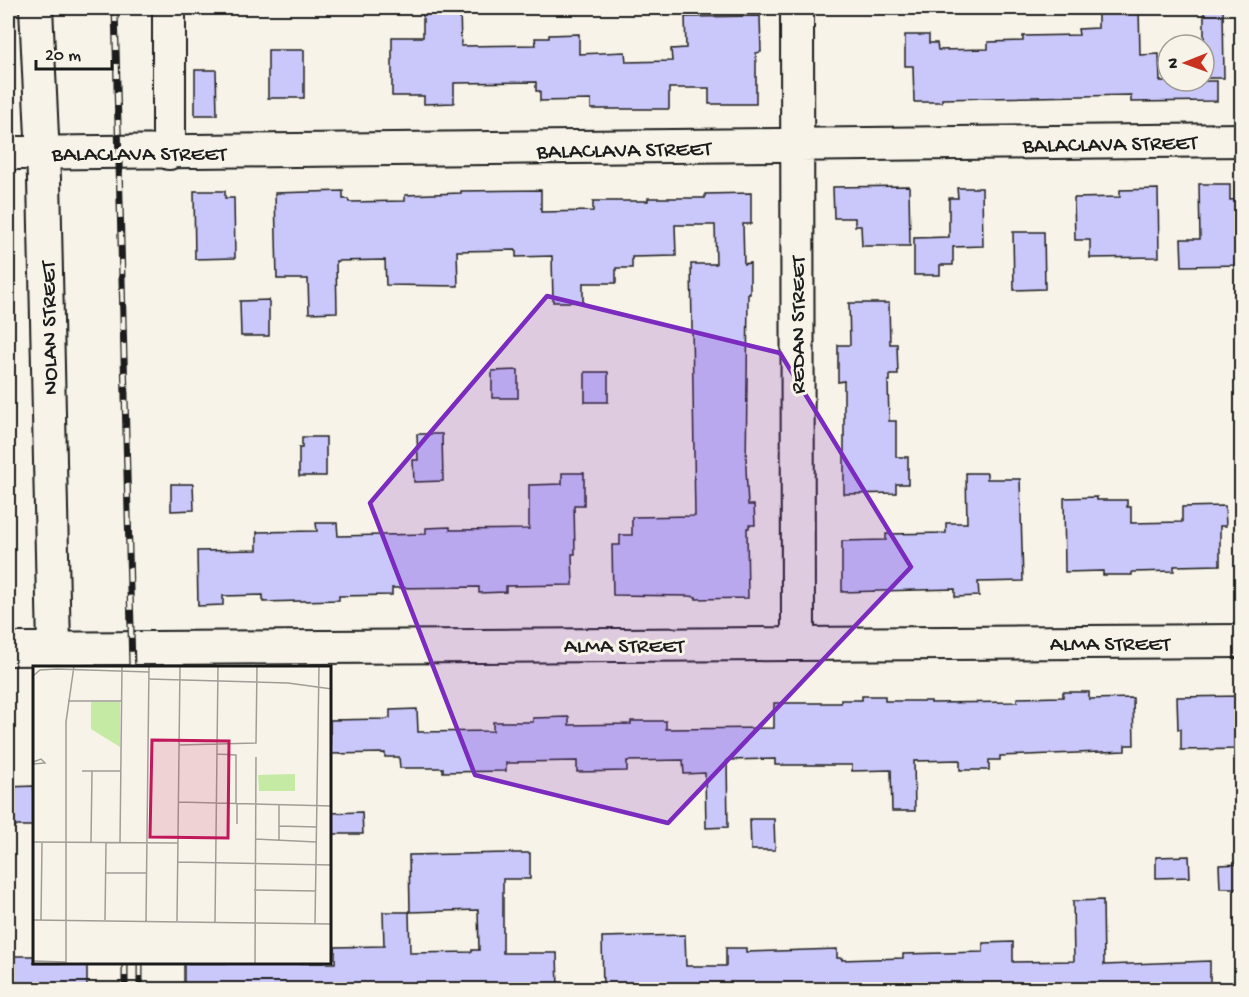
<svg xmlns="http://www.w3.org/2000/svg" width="1249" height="997" viewBox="0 0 1249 997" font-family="'Gochi Hand',sans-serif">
	<rect width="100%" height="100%" fill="#f7f3e8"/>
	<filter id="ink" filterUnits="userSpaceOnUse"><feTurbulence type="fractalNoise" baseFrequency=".0167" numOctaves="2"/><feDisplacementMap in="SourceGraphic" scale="12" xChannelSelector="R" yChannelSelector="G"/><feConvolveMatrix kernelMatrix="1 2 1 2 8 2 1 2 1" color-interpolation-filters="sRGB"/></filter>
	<g filter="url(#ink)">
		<!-- building -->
		<path fill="#cac7fa" stroke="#1c1c1c" stroke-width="1.5" d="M423 8H460L461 46 536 45 535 38H549V35L579 34V54L625 52 626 62 672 61 671 49 686 48 685 17 760 16 761 52 756 53V104H709V88H669V109H591V100L540 101V91H536V82L454 83V103L424 104V96H392V37H423Z
			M1098 8H1139L1140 55 1159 54 1160 81H1217V101L1131 102V95L942 99V102H914L913 66H905V35H929V43H937L938 50 988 49V42L1023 41V36L1079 35 1078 29 1098 28Z
			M1204 8H1223L1224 78H1204Z
			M268 50H304V98H268Z
			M195 70H216L217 115H195Z
			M1199 184H1230V200L1242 199V265L1182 266 1181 239H1200Z
			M909 186 910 246H862L861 226H855V218H834L833 187Z
			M957 188H982L983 246 953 247V265H940V275H914V238L949 237V198H958Z
			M1158 189 1159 257 1090 258V240H1075L1074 198 1120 197V190Z
			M541 190V212L593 211V201H648V198H705V194L751 193V224H743L744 264 750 263V294H748L746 469 748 505H754L755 525H749V528H747L748 598 696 599V597L689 596 613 595 612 545H620V535H632V517L695 516 691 264H716L715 225H675L676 256 632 257V268H616V283H583V302H553L552 256 516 257V250L457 251 458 286 386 285 385 260 336 261 337 312 309 313 308 279H277L275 193 343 191V199H348L349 202 405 201V195L461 193V191Z
			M194 191H225V198H234L235 258 195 259Z
			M1013 232H1044L1045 289 1014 290Z
			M269 300V336H241L240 301Z
			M849 303H889L890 344H897L898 375H890V381H888L889 421H896V457H908V484H896V493L844 494V381L838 382V345H850Z
			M518 370V398H492V371Z
			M585 372H608V402H585Z
			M417 434H442L443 481 414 482 413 460H418Z
			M302 437H326V476H299V448H302Z
			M562 473H584V505H574L575 554H572L573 585 506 586V592L479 593V587L392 588V595L339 596V600L263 602V595L223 596V605L198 606 197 551 257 550V532L317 531 316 523H337L338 536 426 534V528L450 527V530L529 529V485L562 484Z
			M966 473H987V479H1020L1023 581 978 582 979 596 955 597V589L842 592V541L886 540V534L946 533V523H967Z
			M171 484H193L194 510 171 511Z
			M1097 497V500H1127V507H1131V523L1182 522V507L1225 506 1226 526H1220V565L1174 566V571L1132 572V575H1103V571L1065 572 1064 498Z
			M1063 692H1089V699L1133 698 1134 745H1125V751L1000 756V760H989V770H960V760L914 761 915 811H892L891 770 852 771V765H775V759L727 760 728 827 706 828 705 773 684 774 683 760 627 761V771L577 772V761L518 762V763H506V771L443 772V768H400L399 757H385V753L330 754V720L385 719 390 718V710L417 709 418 732 493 731V722H533V718L569 717V725L631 724V721H666V729L774 728V703H841V700H862V696H885V701H931V703L1017 702V698L1063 697Z
			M1242 696V749L1181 750V729H1178L1177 697Z
			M34 786V826H8V787Z
			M362 812 363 834H330V813Z
			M750 819H774L775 850H751Z
			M509 853H530V879H503V953H557L558 990H184V963H335V947L384 946 383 912H409L410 953 472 952V950H479L478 910 410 912 409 855Z
			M1189 856 1190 877 1156 878V857Z
			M1242 864V888H1220L1219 865Z
			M1103 900 1104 965 1210 961V990H603L602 937 685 935 686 966H726V948H746V952L837 949V958H842V960L903 958V954L983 952V943L1013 942V962L1074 961 1073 901Z
			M8 956H34V963H87V990H8Z"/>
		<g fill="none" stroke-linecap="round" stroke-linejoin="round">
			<!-- minor casing -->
			<g stroke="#1c1c1c" stroke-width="36">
				<path id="minor" d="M36 8 44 179 54 648
					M797 8 798 643
					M8 153 1242 140
					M169 153V8
					M8 649 1242 641"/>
			</g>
			<!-- minor -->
			<use href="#minor" stroke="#f7f3e8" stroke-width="32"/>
			<!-- rail casing -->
			<g stroke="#1c1c1c" stroke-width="7">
				<path id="rail" d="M115 8 132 667
					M125 962V990
					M140 962V990"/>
			</g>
			<!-- rail -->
			<use href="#rail" stroke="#f7f3e8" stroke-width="4.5" stroke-dasharray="14" stroke-linecap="butt"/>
		</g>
	</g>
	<!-- marked area -->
	<path fill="#7b2cbf" fill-opacity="0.2" stroke="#7b2cbf" stroke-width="4.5" stroke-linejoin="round" d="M547 296 780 353 911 567 668 823 475 775 370 503Z"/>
	<g text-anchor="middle" stroke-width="6" stroke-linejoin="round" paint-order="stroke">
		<!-- street labels -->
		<g font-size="22" fill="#1c1c1c" stroke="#f7f3e8">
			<text transform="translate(1110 142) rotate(-1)" y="8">BALACLAVA STREET</text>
			<text transform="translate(624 148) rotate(-1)" y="8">BALACLAVA STREET</text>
			<text x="139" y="160">BALACLAVA STREET</text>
			<text transform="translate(796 325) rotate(-90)" y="8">REDAN STREET</text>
			<text transform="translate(47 328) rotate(-91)" y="8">NOLAN STREET</text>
			<text x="1110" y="650">ALMA STREET</text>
			<text x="624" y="652">ALMA STREET</text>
		</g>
	</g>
	<!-- overview -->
	<g transform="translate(33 666)">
		<rect width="298" height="298" fill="#f7f3e8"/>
		<path d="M58 36H87V81L58 63ZM262 108V125H226L225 109Z" fill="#c5eaa3"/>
		<path fill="none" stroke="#9f9d96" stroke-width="1.5" d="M0 10 7 4 24 3 116 6M115 13 255 17 299 23M35 35H89M146 79 223 77 224 0M184 88 203 89V137M0 96 8 93 12 97 0 98M49 105H88M145 136 299 140M204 158V137M246 160 284 161M222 173 283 176M246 174V138M0 176 145 177M58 176 59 105M87 177 89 0M145 196 299 199M73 207H113M221 224 283 225M0 254 299 258M8 254 9 176M72 254 73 177M113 255 116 0M144 255 147 0M182 256 185 0M282 258 286 0M0 295 33 296M33 298V56L41 0M222 298 223 91"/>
		<path fill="#c2185b" fill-opacity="0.15" stroke="#c2185b" stroke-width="3" d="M119 74 196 75 195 172 117 171Z"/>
		<rect width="298" height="298" fill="none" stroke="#1c1c1c" stroke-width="3"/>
	</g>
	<!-- margin -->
	<rect width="1249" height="997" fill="none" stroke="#f7f3e8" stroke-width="30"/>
	<rect x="15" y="15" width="1219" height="967" fill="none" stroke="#1c1c1c" stroke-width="2" filter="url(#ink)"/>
	<!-- north arrow -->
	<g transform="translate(1186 63) rotate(269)"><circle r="28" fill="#f7f3e8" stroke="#9f9d96" stroke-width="1.5"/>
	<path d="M0-4.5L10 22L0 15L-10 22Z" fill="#c8321e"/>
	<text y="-9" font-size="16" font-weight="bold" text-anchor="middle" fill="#1c1c1c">N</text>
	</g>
	<!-- scale -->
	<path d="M36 60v9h76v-9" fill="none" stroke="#1c1c1c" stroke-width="3"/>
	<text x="45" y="60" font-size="18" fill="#1c1c1c" stroke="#f7f3e8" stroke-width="4.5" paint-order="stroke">20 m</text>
</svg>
